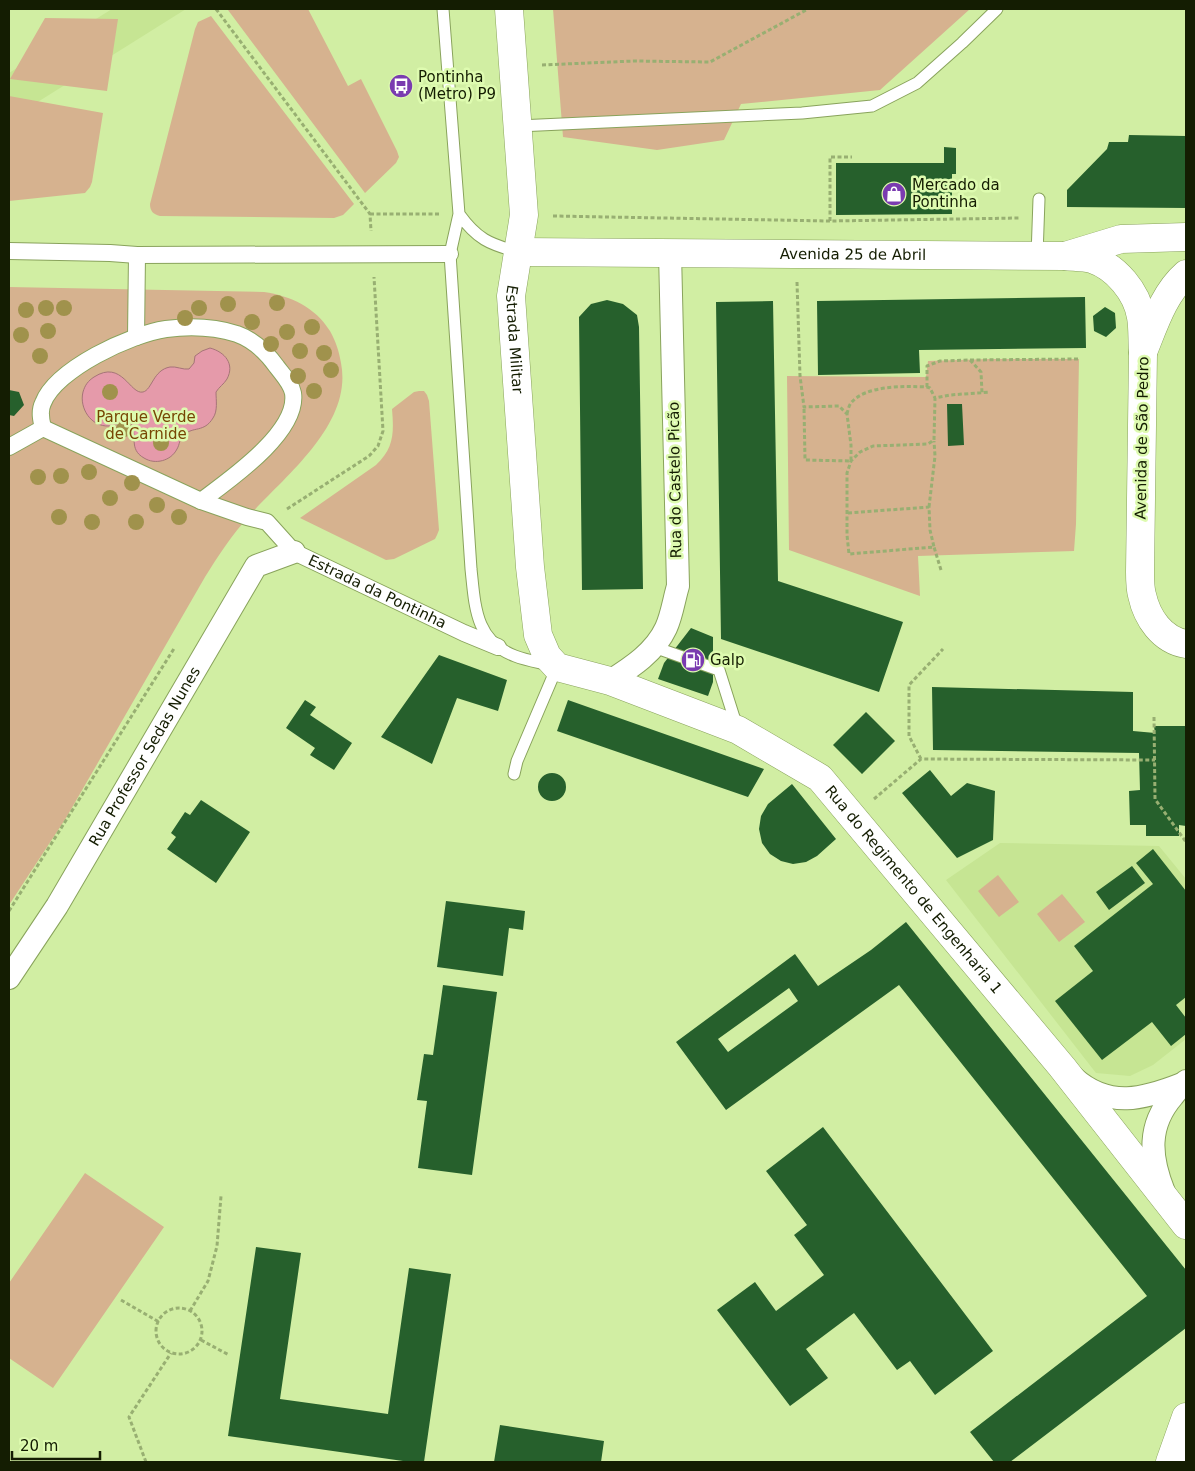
<svg xmlns="http://www.w3.org/2000/svg" width="1195" height="1471" viewBox="0 0 1195 1471" font-family="'DejaVu Sans',sans-serif">
	<rect width="100%" height="100%" fill="#d1eea3"/>
	<!-- built -->
	<path fill="#c6e593" d="M112 9H186L9 120V73Z
		M1000 843 1159 846 1186 879V1039L1153 1065 1130 1076 1096 1073 946 880Z"/>
	<!-- green -->
	<path fill="#d6b28f" d="M230 9H308L348 86 361 79 397 151 399 157 396 163 365 193 228 10Z
		M553 9H970L880 90 741 104 724 140 657 150 563 137Z
		M211 16 354 204 343 215 334 218 160 216C153 214 150 211 150 204L195 29 198 22Z
		M45 18 118 19 107 91 10 79Z
		M9 96 103 113 92 182 90 187 85 193 9 201Z
		M9 287 264 292C291 296 315 307 330 331 336 342 339 351 341 363 353 424 286 475 249 516 232 535 218 556 205 577L66 818 9 905Z
		M990 359H1079L1076 524 1074 551 918 556 920 596 789 550 787 376 926 377 928 361Z
		M419 391H424L427 395 429 401 439 530 437 535 435 539 394 559 386 560 300 518 376 465C394 448 394 433 392 409L414 392Z
		M998 875 1019 902 999 917 978 891Z
		M1062 894 1085 922 1059 942 1037 914Z
		M85 1173 164 1227 53 1388 9 1358V1283Z"/>
	<!-- water -->
	<path fill="#e59aaa" stroke="#a67478" d="M210 348C225 352 235 364 227 379 224 384 219 387 216 392 216 400 218 411 213 418 204 433 193 426 184 435 179 439 180 444 177 449 171 461 155 465 144 458 128 449 138 435 131 424 123 420 117 426 109 426 91 427 79 408 83 392 85 385 88 381 94 377 122 359 130 395 143 392 152 390 153 370 170 367 176 366 183 370 189 369L194 363 195 356 202 351Z"/>
	<!-- building -->
	<path fill="#26602c" fill-rule="evenodd" d="M1129 135 1186 136V208L1067 207V190L1107 149 1109 142H1128Z
		M944 147 956 148V174H952V214L836 215V163H944Z
		M1085 297 1086 348 919 350 920 373 818 375 817 301Z
		M607 300 623 304 637 315 639 327 643 589 582 590 579 317 591 304Z
		M773 301 778 581 903 622 879 692 721 639 716 302Z
		M1105 307 1115 313 1116 328 1106 337 1094 331 1093 316Z
		M9 390 19 392 24 405 14 416 9 415Z
		M947 404H962L964 445 948 446Z
		M691 628 713 637V682L708 696 658 679 664 663Z
		M439 655 507 680 498 711 457 698 432 764 381 737Z
		M932 687 1133 692V731L1155 733 1154 726H1186V826L1179 825V836H1146V825H1130L1129 791 1140 790 1139 753 933 750Z
		M305 700 316 707 310 715 352 743 334 770 310 755 315 748 286 728Z
		M568 700 764 769 748 797 557 731Z
		M866 712 895 741 862 774 833 745Z
		M930 770 951 796 967 783 995 791 993 840 957 858 902 793Z
		M538 787a14 14 0 1 1 28 0a14 14 0 1 1-28 0Z
		M792 784 836 839 817 856 806 862 793 864 781 861 770 854 762 843 759 829 761 816 768 804Z
		M201 800 250 832 216 883 167 849 176 837 171 833 185 812 190 815Z
		M1153 849 1186 891V997L1176 1005 1186 1018V1034L1171 1046 1152 1022 1102 1060 1055 1001 1093 971 1074 946 1153 884 1136 863Z
		M1132 866 1145 883 1109 910 1096 892Z
		M446 901 525 911 523 930 509 928 503 976 437 967Z
		M906 922 1186 1270V1328L1010 1462H994L970 1432 1147 1296 899 985 726 1110 676 1042 795 954 818 986 871 950ZM789 988 798 1001 728 1052 718 1039Z
		M443 985 497 992 472 1175 418 1168 427 1101 417 1100 424 1054 433 1055Z
		M823 1127 993 1351 935 1395 910 1361 897 1370 854 1313 806 1349 828 1378 790 1406 717 1310 755 1282 776 1311 824 1275 794 1235 807 1225 766 1171Z
		M256 1247 301 1253 280 1399 388 1414 409 1268 451 1274 424 1462H410L228 1436Z
		M500 1425 604 1441 601 1462H494Z"/>
	<g fill="none" stroke-linecap="round" stroke-linejoin="round">
		<!-- service casing -->
		<g stroke="#89a35c" stroke-width="13">
			<path id="service" d="M443 9 459 214 450 254 471 569C475 606 475 641 515 656 528 661 543 663 557 667L517 761 514 774
				M518 126 802 113 872 106 917 83 962 43 997 9
				M459 214C477 239 489 244 518 252
				M1037 256 1039 199
				M654 647 719 670 737 727"/>
		</g>
		<!-- pedestrian casing -->
		<g stroke="#89a35c" stroke-width="18">
			<g id="pedestrian">
				<path d="M9 251 110 253 137 255 450 254"/>
				<path d="M136 337 137 255"/>
				<path d="M43 428C41 420 39 411 43 403 56 369 131 334 166 329 189 326 215 327 237 334 254 340 267 353 277 367 283 375 291 383 293 393 299 432 229 480 201 501"/>
				<path id="s1" d="M9 447 43 428 201 501 247 517 267 522 294 552 464 633 498 647"/>
			</g>
		</g>
		<!-- minor casing -->
		<g stroke="#89a35c" stroke-width="24">
			<g id="minor">
				<path d="M610 681C632 667 655 652 666 628 672 615 674 599 678 586L670 253"/>
				<path id="s2" d="M9 978 57 906 256 566 294 552"/>
				<path d="M1074 1078C1109 1109 1144 1099 1182 1084"/>
				<path d="M1164 1192C1150 1157 1147 1126 1173 1096 1177 1091 1181 1085 1186 1081"/>
			</g>
		</g>
		<!-- tertiary casing -->
		<g stroke="#89a35c" stroke-width="29">
			<path id="tertiary" d="M1065 256 1121 239 1186 237
				M1143 352C1154 325 1164 293 1186 274
				M1170 1462 1186 1417"/>
		</g>
		<!-- secondary casing -->
		<g stroke="#89a35c" stroke-width="29">
			<g id="secondary">
				<path id="s3" d="M509 9 524 215 511 296 530 567 538 635 547 656 557 667 610 681 738 730 820 778 1062 1067 1186 1225"/>
				<path id="s4" d="M518 252 1065 256C1074 257 1084 257 1092 259 1116 267 1137 292 1141 317 1143 328 1142 340 1143 352L1140 572C1140 579 1140 588 1142 595 1147 618 1162 640 1186 644"/>
			</g>
		</g>
		<!-- path -->
		<path stroke="#98af72" stroke-width="3" stroke-dasharray="4 2.5" stroke-linecap="butt" d="M216 9 370 214 371 231
			M542 65 634 61 710 62 808 9
			M370 214H439
			M553 216 830 221 1019 218
			M830 221V157H852
			M797 282 800 376 804 407 839 406 847 414 851 445V461L805 460 804 407
			M970 360 1079 359
			M927 387V366L940 361 970 360 981 372 982 393
			M847 414C848 410 849 405 851 403 865 385 906 386 927 387L930 388 935 398
			M929 507 935 456 934 441
			M287 509 369 456 378 446 383 431 374 277
			M848 513 929 507 930 530 934 547
			M941 570 934 547 849 554 847 535V473L851 461 860 452 873 446 928 444 934 440 935 398 950 395 990 392
			M1154 717 1155 799 1186 842
			M921 759 909 736V685L943 649
			M874 799 921 759 1155 760
			M9 911 175 647
			M121 1300 159 1322
			M156 1331a23 23 0 1 1 46 0a23 23 0 1 1-46 0Z
			M190 1311 208 1281 217 1246 221 1196
			M201 1340 229 1355
			M146 1462 129 1417 171 1353"/>
		<!-- service -->
		<use href="#service" stroke="#fff" stroke-width="11"/>
		<!-- pedestrian -->
		<use href="#pedestrian" stroke="#fff" stroke-width="16"/>
		<!-- minor -->
		<use href="#minor" stroke="#fff" stroke-width="22"/>
		<!-- tertiary -->
		<use href="#tertiary" stroke="#fff" stroke-width="28"/>
		<!-- secondary -->
		<use href="#secondary" stroke="#fff" stroke-width="28"/>
	</g>
	<!-- trees -->
	<g fill="#a0924c">
		<circle cx="277" cy="303" r="8"/>
		<circle cx="228" cy="304" r="8"/>
		<circle cx="46" cy="308" r="8"/>
		<circle cx="64" cy="308" r="8"/>
		<circle cx="199" cy="308" r="8"/>
		<circle cx="26" cy="310" r="8"/>
		<circle cx="185" cy="318" r="8"/>
		<circle cx="252" cy="322" r="8"/>
		<circle cx="312" cy="327" r="8"/>
		<circle cx="48" cy="331" r="8"/>
		<circle cx="287" cy="332" r="8"/>
		<circle cx="21" cy="335" r="8"/>
		<circle cx="271" cy="344" r="8"/>
		<circle cx="300" cy="351" r="8"/>
		<circle cx="324" cy="353" r="8"/>
		<circle cx="40" cy="356" r="8"/>
		<circle cx="331" cy="370" r="8"/>
		<circle cx="298" cy="376" r="8"/>
		<circle cx="314" cy="391" r="8"/>
		<circle cx="110" cy="392" r="8"/>
		<circle cx="124" cy="429" r="8"/>
		<circle cx="161" cy="443" r="8"/>
		<circle cx="89" cy="472" r="8"/>
		<circle cx="61" cy="476" r="8"/>
		<circle cx="38" cy="477" r="8"/>
		<circle cx="132" cy="483" r="8"/>
		<circle cx="110" cy="498" r="8"/>
		<circle cx="157" cy="505" r="8"/>
		<circle cx="59" cy="517" r="8"/>
		<circle cx="179" cy="517" r="8"/>
		<circle cx="92" cy="522" r="8"/>
		<circle cx="136" cy="522" r="8"/>
	</g>
	<!-- icons -->
	<defs>
		<g id="bus-disc" transform="scale(1.25)"><circle r="9.5" fill="#7a3bb0" stroke="#defbb0"/><path d="M-5-6H5V4H4V6H2V4H-2V6H-4V4H-5ZM-3.5-4V0h7V-4ZM-3.5 1.2v1.5H-2V1.2ZM2 1.2v1.5H3.5V1.2Z" fill="#fff"/></g>
		<g id="shop-disc" transform="scale(1.25)"><circle r="9.5" fill="#7a3bb0" stroke="#defbb0"/><path d="M-5-2.5h2.3a2.7 3.5 0 0 1 5.4 0H5L5.5 6h-11ZM-1.5-2.5h3a1.5 2.3 0 0 0-3 0Z" fill="#fff"/></g>
		<g id="fuel-disc" transform="scale(1.25)"><circle r="9.5" fill="#7a3bb0" stroke="#defbb0"/><path d="M-5.5-6h7V0h2V4h1.3V-2.5L3-4.5l.8-.8L6-3V5H2.5V1h-1V6h-7ZM-4.2-4.7v3.2H.2V-4.7Z" fill="#fff"/></g>
	</defs>
	<g fill-rule="evenodd">
		<use href="#bus-disc" x="401" y="86"/>
		<use href="#shop-disc" x="894" y="194"/>
		<use href="#fuel-disc" x="693" y="660"/>
	</g>
	<g text-anchor="middle" stroke-width="5" stroke-linejoin="round" paint-order="stroke">
		<!-- poi labels -->
		<g font-size="15" fill="#141d02" stroke="#defbb0" text-anchor="start">
			<text x="418" y="82">Pontinha<tspan x="418" dy="17">(Metro) P9</tspan></text>
			<text x="912" y="190">Mercado da<tspan x="912" dy="17">Pontinha</tspan></text>
			<text x="710" y="665">Galp</text>
		</g>
		<!-- street labels -->
		<g font-size="15" fill="#141d02" stroke="#defbb0">
			<text dy="5" stroke="none"><textPath href="#s4" startOffset="335">Avenida 25 de Abril</textPath></text>
			<text dy="5" stroke="none"><textPath href="#s3" startOffset="332">Estrada Militar</textPath></text>
			<text transform="translate(1142 438) rotate(-89)" y="5">Avenida de São Pedro</text>
			<text transform="translate(675 480) rotate(-91)" y="5">Rua do Castelo Picão</text>
			<text dy="5" stroke="none"><textPath href="#s1" startOffset="415">Estrada da Pontinha</textPath></text>
			<text dy="5" stroke="none"><textPath href="#s2" startOffset="260">Rua Professor Sedas Nunes</textPath></text>
			<text dy="5" stroke="none"><textPath href="#s3" startOffset="1099">Rua do Regimento de Engenharia 1</textPath></text>
		</g>
		<!-- park labels -->
		<g font-size="15" fill="#774604" stroke="#defbb0">
			<text x="146" y="422">Parque Verde<tspan x="146" dy="17">de Carnide</tspan></text>
		</g>
	</g>
	<!-- border -->
	<rect width="1195" height="1471" fill="none" stroke="#141d02" stroke-width="20"/>
	<!-- scale -->
	<path d="M12 1451v8h88v-8" fill="none" stroke="#141d02" stroke-width="2.5"/>
	<text x="20" y="1451" font-size="15" fill="#141d02" stroke="#defbb0" stroke-width="4" paint-order="stroke">20 m</text>
</svg>
